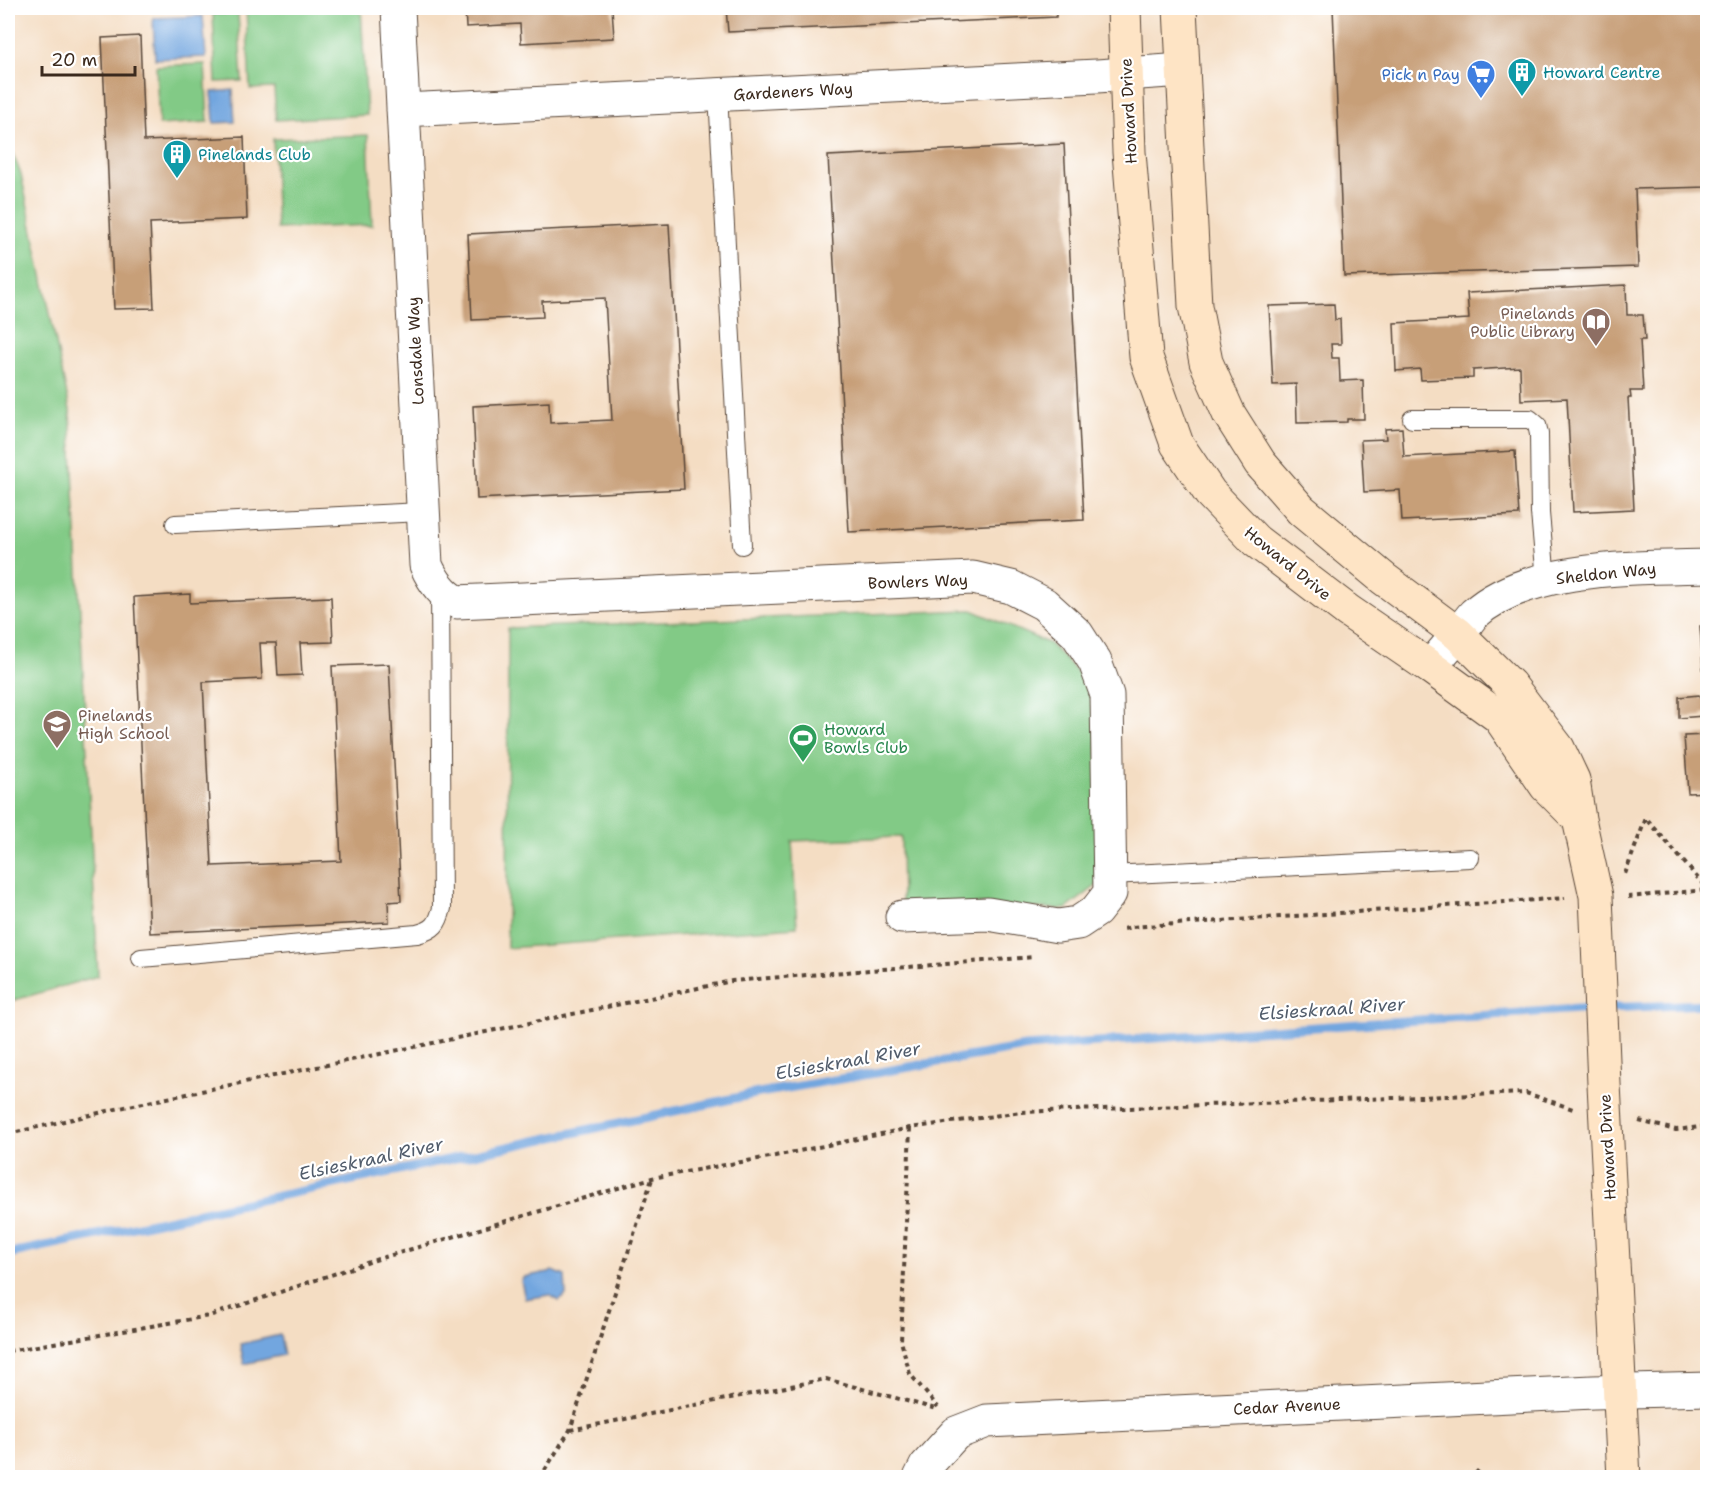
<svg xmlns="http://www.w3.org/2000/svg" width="1715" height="1485" viewBox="0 0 1715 1485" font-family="'Shantell Sans',sans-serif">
	<rect width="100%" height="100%" fill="#fff"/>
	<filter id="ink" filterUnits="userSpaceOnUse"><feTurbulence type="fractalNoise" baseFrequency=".0167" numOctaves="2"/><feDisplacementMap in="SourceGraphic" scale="12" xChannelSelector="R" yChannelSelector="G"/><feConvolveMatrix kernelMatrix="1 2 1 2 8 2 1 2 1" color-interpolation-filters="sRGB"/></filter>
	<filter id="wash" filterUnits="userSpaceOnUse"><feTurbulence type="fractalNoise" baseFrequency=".008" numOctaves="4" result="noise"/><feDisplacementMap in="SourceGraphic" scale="24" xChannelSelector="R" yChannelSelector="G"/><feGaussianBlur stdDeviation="1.35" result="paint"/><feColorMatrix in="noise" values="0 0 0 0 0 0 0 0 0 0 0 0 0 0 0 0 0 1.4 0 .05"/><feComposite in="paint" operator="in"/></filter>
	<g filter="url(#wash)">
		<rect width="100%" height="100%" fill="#f4ddc3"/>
		<!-- green -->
		<path fill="#82ca86" stroke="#5e7a52" stroke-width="1.5" d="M246 8H361L367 115 276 120 274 88 250 89Z
			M238 13 242 81 216 82 213 14Z
			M205 64 208 122 159 125 156 66Z
			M368 135 372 225 277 229 273 139Z
			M8 143 21 174 70 410 98 976 8 1002Z
			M972 610 1050 644 1096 691 1100 883 1066 909 902 904 901 837 792 841 797 927 507 948 508 628Z"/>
		<!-- water -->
		<path fill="#72a6df" stroke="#56687e" stroke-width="1.5" d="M203 16 206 57 155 59 153 18Z
			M233 90 235 122 214 123 212 92Z
			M553 1271 565 1276 566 1295 558 1301 550 1295 525 1299 521 1281 524 1277Z
			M280 1335 284 1355 244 1364 240 1344Z"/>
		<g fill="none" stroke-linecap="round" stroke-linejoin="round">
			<!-- stream -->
			<path stroke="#72a6df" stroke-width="9" d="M8 1254 759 1093 1025 1047 1578 1009 1708 1004"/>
		</g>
		<g id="blocks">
			<!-- building -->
			<path fill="#c79f78" d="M465 8H612L614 38 521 43 520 24 466 27Z
				M726 8H1056V17L728 32Z
				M1333 8H1708V187L1635 189 1638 267 1344 276Z
				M140 36 144 141 244 137 247 219 150 223 154 308 114 309 102 38Z
				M1064 144 1084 520 849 532 828 156Z
				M669 224 684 489 477 499 473 406 549 402 550 423 612 420 605 298 542 301 543 317 472 320 468 234Z
				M1626 285 1627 315H1643L1645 340H1640L1643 391H1630L1631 398H1628L1634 509 1573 512 1567 398 1521 400 1520 367 1473 370V378L1421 380 1420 369 1396 371 1394 323 1469 319 1467 293Z
				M1334 304 1335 320 1340 319 1341 344H1331L1332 358H1339L1340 381 1363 380 1364 419H1347V422L1297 423 1296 384 1273 385 1269 306Z
				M1402 428 1404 457 1515 451 1519 515 1402 521 1400 490 1364 492 1361 440 1386 439 1385 429Z
				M190 594V603L331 597 333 642 300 643 302 675 278 676 276 643H260L262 679 203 682 212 866 341 861 332 666 389 664 401 901 388 902 389 922 150 933 134 597Z
				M1700 626H1708V685H1704Z
				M1699 695 1700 698H1708V713L1702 714 1703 716 1679 718V697Z
				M1708 735V792L1688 793 1684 736Z
				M1477 1470 1486 1478H1470Z"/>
		</g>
	</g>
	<g filter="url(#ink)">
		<use href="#blocks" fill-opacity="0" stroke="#574537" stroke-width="1.5"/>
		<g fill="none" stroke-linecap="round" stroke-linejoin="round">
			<!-- lane casing -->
			<g stroke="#574537" stroke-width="20">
				<path id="lane" d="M718 94 742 545
					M1412 419H1530L1537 425 1539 434 1540 513 1546 580
					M175 524 422 512
					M1109 875 1470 858
					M141 958 417 934C434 930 438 924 442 908L440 588"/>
			</g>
			<!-- street casing -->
			<g stroke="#574537" stroke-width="35">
				<path id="street" d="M398 8 426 565C433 581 442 594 457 602L973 578 1011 587 1044 604 1077 634 1095 662 1107 695 1110 893 1096 911 1078 923 1058 926 988 914 902 917
					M403 110 1097 76 1183 70
					M1430 667C1440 655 1450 644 1460 632 1465 626 1469 619 1474 614 1528 565 1638 568 1708 566
					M920 1478 926 1466 956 1433 987 1421 1593 1392 1708 1389"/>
			</g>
			<!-- secondary casing -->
			<g stroke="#574537" stroke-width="35">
				<path id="secondary" d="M1124 8 1129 152 1146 357 1177 444 1210 493 1256 541 1348 611 1430 667 1499 717 1546 786 1579 819
					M1180 8 1195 306 1206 362 1229 414 1260 463 1301 510 1384 579 1458 634 1510 685 1558 748 1573 780 1579 819 1596 896 1604 1084 1624 1478"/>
			</g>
			<!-- path -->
			<path stroke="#574537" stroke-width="4" stroke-dasharray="4.5 4.5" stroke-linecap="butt" d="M1625 874 1646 818 1708 890
				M1628 897 1707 890
				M1124 929 1131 927 1565 898
				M1639 1121 1676 1130 1708 1126
				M910 1128 901 1341 910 1374 938 1407
				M8 1134 129 1106 732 981 1034 957
				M8 1351 209 1316 378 1259 652 1178 775 1156 910 1128 1021 1112 1526 1093 1573 1109
				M570 1430 826 1379 936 1409
				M540 1478 570 1430 652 1179"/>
			<!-- lane -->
			<use href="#lane" stroke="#fff" stroke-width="18"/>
			<!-- street -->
			<use href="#street" stroke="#fff" stroke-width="33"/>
			<!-- secondary -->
			<use href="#secondary" stroke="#fee4c5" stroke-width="33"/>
		</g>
	</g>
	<!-- icons -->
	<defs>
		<g id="building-pin" transform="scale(1.5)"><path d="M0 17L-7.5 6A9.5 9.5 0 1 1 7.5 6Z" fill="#0f9aa8" stroke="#fff"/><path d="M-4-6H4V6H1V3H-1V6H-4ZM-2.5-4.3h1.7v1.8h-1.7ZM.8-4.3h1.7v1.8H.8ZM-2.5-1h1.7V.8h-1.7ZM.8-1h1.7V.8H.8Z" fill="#fff"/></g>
		<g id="supermarket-pin" transform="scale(1.5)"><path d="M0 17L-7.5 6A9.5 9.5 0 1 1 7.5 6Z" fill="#3f7fe0" stroke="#fff"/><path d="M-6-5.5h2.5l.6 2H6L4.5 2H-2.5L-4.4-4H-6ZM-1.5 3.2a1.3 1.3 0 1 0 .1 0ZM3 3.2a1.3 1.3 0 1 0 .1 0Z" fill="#fff"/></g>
		<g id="library-pin" transform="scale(1.5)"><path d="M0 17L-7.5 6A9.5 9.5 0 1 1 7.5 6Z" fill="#8d6e63" stroke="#fff"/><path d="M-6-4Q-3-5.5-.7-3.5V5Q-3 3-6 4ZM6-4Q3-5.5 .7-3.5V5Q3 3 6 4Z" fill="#fff"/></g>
		<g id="school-pin" transform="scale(1.5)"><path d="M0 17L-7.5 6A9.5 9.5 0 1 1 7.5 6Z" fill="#8d6e63" stroke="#fff"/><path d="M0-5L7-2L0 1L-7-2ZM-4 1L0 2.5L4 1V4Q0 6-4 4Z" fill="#fff"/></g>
		<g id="stadium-pin" transform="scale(1.5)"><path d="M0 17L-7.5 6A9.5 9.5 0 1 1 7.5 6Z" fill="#2e9e5b" stroke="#fff"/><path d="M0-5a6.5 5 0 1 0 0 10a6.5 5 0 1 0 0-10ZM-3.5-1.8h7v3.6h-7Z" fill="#fff"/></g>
	</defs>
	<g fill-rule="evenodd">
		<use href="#building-pin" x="1522" y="72"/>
		<use href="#supermarket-pin" x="1481" y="74"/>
		<use href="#building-pin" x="177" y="154"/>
		<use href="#library-pin" x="1596" y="322"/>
		<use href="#school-pin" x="57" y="724"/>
		<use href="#stadium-pin" x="803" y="738"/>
	</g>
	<g text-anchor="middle" stroke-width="4.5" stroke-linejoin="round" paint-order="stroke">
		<!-- culture labels -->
		<g font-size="16" fill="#0d838f" stroke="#fff" text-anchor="start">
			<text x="1543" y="78">Howard Centre</text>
			<text x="198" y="160">Pinelands Club</text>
		</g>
		<!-- shop labels -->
		<g font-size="16" fill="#366cbe" stroke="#fff" text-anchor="end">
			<text x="1460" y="80">Pick n Pay</text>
		</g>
		<!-- street labels -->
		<g font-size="16" fill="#3b2a1e" stroke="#fff">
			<text transform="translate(793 91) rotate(-3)" y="6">Gardeners Way</text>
			<text transform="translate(1128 111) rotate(-93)" y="6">Howard Drive</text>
			<text transform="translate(415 351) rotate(-93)" y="6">Lonsdale Way</text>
			<text transform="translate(1288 563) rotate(39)" y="6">Howard Drive</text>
			<text transform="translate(1606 573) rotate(-6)" y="6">Sheldon Way</text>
			<text transform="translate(918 581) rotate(-2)" y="6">Bowlers Way</text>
			<text transform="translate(1607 1147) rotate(-93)" y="6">Howard Drive</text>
			<text transform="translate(1287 1406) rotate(-3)" y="6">Cedar Avenue</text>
		</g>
		<!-- education labels -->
		<g font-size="16" fill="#785e54" stroke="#fff" text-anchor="end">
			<text x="1575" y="319">Pinelands<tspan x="1575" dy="18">Public Library</tspan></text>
			<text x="78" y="721" text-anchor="start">Pinelands<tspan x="78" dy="18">High School</tspan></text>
		</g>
		<!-- leisure labels -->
		<g font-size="16" fill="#27864d" stroke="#fff" text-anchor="start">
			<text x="824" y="735">Howard<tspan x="824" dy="18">Bowls Club</tspan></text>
		</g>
		<!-- water labels -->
		<g font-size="18" font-style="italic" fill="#515c6b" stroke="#fff">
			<text transform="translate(1332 1009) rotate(-4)" y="6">Elsieskraal River</text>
			<text transform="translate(848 1061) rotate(-10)" y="6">Elsieskraal River</text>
			<text transform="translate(371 1159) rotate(-12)" y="6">Elsieskraal River</text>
		</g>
	</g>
	<!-- margin -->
	<rect width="1715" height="1485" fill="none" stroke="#fff" stroke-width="30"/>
	<!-- scale -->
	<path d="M42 66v9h93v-9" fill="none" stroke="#3b2a1e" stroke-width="3"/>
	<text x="51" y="66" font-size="18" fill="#3b2a1e" stroke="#ffffff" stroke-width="4.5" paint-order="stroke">20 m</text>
</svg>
